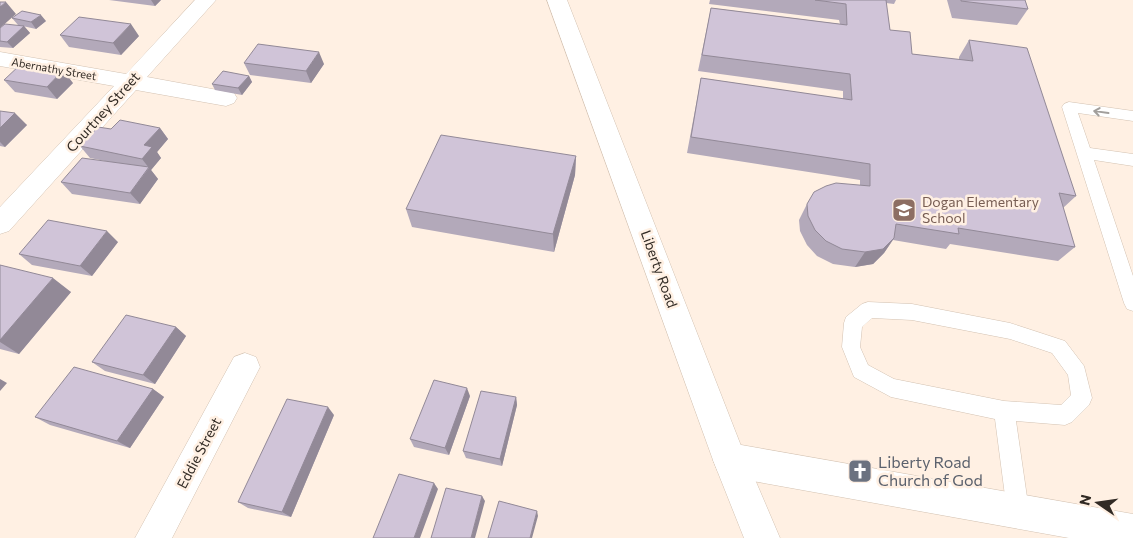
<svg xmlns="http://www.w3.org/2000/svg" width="1133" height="538" viewBox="0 0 1133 538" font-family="Commissioner,sans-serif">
	<rect width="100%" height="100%" fill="#fff0e3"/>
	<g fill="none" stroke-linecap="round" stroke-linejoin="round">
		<!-- lane casing -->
		<g stroke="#d3c2b2" stroke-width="1">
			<path id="lane" d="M1069 102 1133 111V121L1078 113 1090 148 1133 154V166L1094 160 1133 276V311L1127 309 1124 303 1062 107 1064 104Z
				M868 302 912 304 1010 323 1065 341 1084 366 1092 398 1089 405 1072 422 1065 425 1016 421 1029 511 1026 519 1018 522 1010 519 1007 511 995 419 891 397 854 377 842 347 844 323 846 317 862 304ZM872 318 912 320 1010 339 1052 353 1068 375 1071 395 1061 405 1004 401 894 379 868 365 860 347 862 327Z"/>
		</g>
		<!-- street casing -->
		<g stroke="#d3c2b2" stroke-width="1">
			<path id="street" d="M195 0H216L147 77 234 93 237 98 234 103 226 106 136 90 9 231 0 234V207L114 86 0 66V52L126 74Z
				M245 353 256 357 260 367 172 538H135L234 357Z
				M730 443 1133 514V538H1069L730 477 718 472 713 460 718 448Z"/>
		</g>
		<!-- secondary casing -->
		<g stroke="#d3c2b2" stroke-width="1">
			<path id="secondary" d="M547 0H567L745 456 780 538H744L713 460Z"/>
		</g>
		<!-- lane -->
		<use href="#lane" fill="#fff" fill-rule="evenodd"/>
		<!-- street -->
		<use href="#street" fill="#fff" fill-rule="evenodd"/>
		<!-- secondary -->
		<use href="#secondary" fill="#fff" fill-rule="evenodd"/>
	</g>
	<!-- wall -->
	<path fill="#b3a9ba" d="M109 0H161L155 6Z
		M710 0H896L894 4 886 3 890 30 912 54 959 60V57L969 40 1076 196 1063 208 1075 247 1058 261 950 244 946 249 893 240 884 253 873 264 855 267 833 264 817 256 807 245 800 231 799 220 807 204 860 185V180L687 153 701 78 843 99V91L698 71 711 8 840 24 839 20 709 4Z
		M947 0H1025L1028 9 1017 25 952 18Z
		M12 18 46 21 36 29 18 25Z
		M24 26 30 33 13 48 0 47V28Z
		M60 35 139 36 121 55 69 47Z
		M244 63 324 64 311 83 250 75Z
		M249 76 252 82 242 95 215 90 212 84Z
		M4 80 73 83 57 99 15 92Z
		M0 111 27 125 5 147 0 146Z
		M160 128 168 139 157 152 161 158 151 170 158 179 140 204 72 194 61 182 110 162 90 158 80 146Z
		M576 156 575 175 554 252 412 227 406 209Z
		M118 242 92 276 32 265 19 254Z
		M0 265 71 292 19 354 0 349Z
		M176 327 186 336 155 384 105 371 92 362Z
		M153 389 164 397 130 448 50 425 35 417Z
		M470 396 449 455 414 447 410 439Z
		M516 397 517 405 502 466 466 458 463 451Z
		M334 415 291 517 248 508 238 502Z"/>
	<!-- shaded-wall -->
	<path fill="#928997" d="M151 0H161L155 6Z
		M6 2 16 14 0 28V7Z
		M41 15 46 21 36 29 31 22Z
		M131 24 139 36 121 55 113 43Z
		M24 26 30 33 13 48 7 42Z
		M319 52 324 64 311 83 306 71Z
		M63 70 73 83 57 99 47 87Z
		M249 76 252 82 242 95 238 88Z
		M15 113 27 125 5 147 0 142V128Z
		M160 128 168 139 157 152 161 158 151 170 158 179 140 204 130 193 149 168 142 159 144 145Z
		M576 156 575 175 554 252 553 234Z
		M107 231 118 242 92 276 80 266Z
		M894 238 884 253 873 264 855 267 865 252Z
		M53 278 71 292 19 354 0 342V340Z
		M176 327 186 336 155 384 143 375Z
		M0 379 7 383 0 391Z
		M467 388 470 396 449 455 445 448Z
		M153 389 164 397 130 448 117 441Z
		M516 397 517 405 502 466 500 459Z
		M328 407 334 415 291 517 282 512Z
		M434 483 438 489 420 538H414Z
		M482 496 485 501 475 538H471Z
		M537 511 538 516 532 538H530Z"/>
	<!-- building -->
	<path fill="#d0c4d8" stroke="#928997" d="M815 0H886L890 30 910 32 912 54 973 61 969 40 1027 48 1076 196 1059 193 1075 247 958 228 959 234 896 224 894 238 883 249 865 252 842 249 826 241 815 230 808 216 807 204 814 192 826 186 836 183 870 186V164L691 137 701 78 852 100 850 74 702 55 711 8 847 25 846 4Z
		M961 0H1025L1028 9 961 1Z
		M0 2H6L0 7Z
		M22 11 41 15 31 22 12 18Z
		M79 17 131 24 113 43 60 35Z
		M5 24 24 26 7 42 0 41V28Z
		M258 44 319 52 306 71 244 63Z
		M21 64 63 70 47 87 4 80Z
		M223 71 249 76 238 88 212 84Z
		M0 111 15 113 0 128Z
		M120 120 160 128 144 145 152 147 142 159 80 146 98 127 111 129Z
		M441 135 576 156 553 234 406 209Z
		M82 158 149 167 130 193 61 182Z
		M48 220 107 231 80 266 19 254Z
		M0 265 53 278 0 340Z
		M126 315 176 327 143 375 92 362Z
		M74 367 153 389 117 441 35 417Z
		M434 380 467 388 445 448 410 439Z
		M481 391 516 397 500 459 463 451Z
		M287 399 328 407 282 512 238 502Z
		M399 474 434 483 414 538H373Z
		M446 488 482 496 471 538H431Z
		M499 501 537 511 530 538H488Z"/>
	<!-- one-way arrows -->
	<defs><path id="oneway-shaft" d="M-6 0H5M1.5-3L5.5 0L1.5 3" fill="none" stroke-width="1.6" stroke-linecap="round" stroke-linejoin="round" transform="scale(1.25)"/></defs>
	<use stroke="#a29f9c" href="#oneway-shaft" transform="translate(1101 112) rotate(-172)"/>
	<!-- icons -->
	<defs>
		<g id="school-square" transform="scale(1.25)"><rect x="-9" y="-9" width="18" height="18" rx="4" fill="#8d6e63" stroke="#fff0e3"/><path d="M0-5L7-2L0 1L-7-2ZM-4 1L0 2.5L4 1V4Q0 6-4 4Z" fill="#fff"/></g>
		<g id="church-square" transform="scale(1.25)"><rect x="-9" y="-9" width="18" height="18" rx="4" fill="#6b7280" stroke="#fff0e3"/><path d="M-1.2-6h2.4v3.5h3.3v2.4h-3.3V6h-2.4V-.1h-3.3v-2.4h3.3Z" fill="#fff"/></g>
	</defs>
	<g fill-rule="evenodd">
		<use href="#school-square" x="904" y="210"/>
		<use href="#church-square" x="860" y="471"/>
	</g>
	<g text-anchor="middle" stroke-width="5" stroke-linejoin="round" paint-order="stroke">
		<!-- far-street labels -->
		<g font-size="11" fill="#312a24" stroke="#fff0e3">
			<text transform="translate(54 69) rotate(10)" y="4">Abernathy Street</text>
		</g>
		<!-- street labels -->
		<g font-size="14" fill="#312a24" stroke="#fff0e3">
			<text transform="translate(103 112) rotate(-48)" y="5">Courtney Street</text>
			<text transform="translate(659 269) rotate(70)" y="5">Liberty Road</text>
			<text transform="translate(199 453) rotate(-62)" y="5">Eddie Street</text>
		</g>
		<!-- education labels -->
		<g font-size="14" fill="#785e54" stroke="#fff0e3" text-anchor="start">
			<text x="922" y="207">Dogan Elementary<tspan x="922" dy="16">School</tspan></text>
		</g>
		<!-- near-worship labels -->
		<g font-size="16" fill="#5b616d" stroke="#fff0e3" text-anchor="start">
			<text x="878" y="468">Liberty Road<tspan x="878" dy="18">Church of God</tspan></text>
		</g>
	</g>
	<!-- north arrow -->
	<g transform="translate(1098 503) rotate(283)" stroke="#fff0e3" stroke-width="4" paint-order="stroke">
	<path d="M0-4L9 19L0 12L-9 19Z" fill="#312a24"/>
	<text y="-8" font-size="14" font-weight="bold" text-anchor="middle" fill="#312a24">N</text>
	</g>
</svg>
